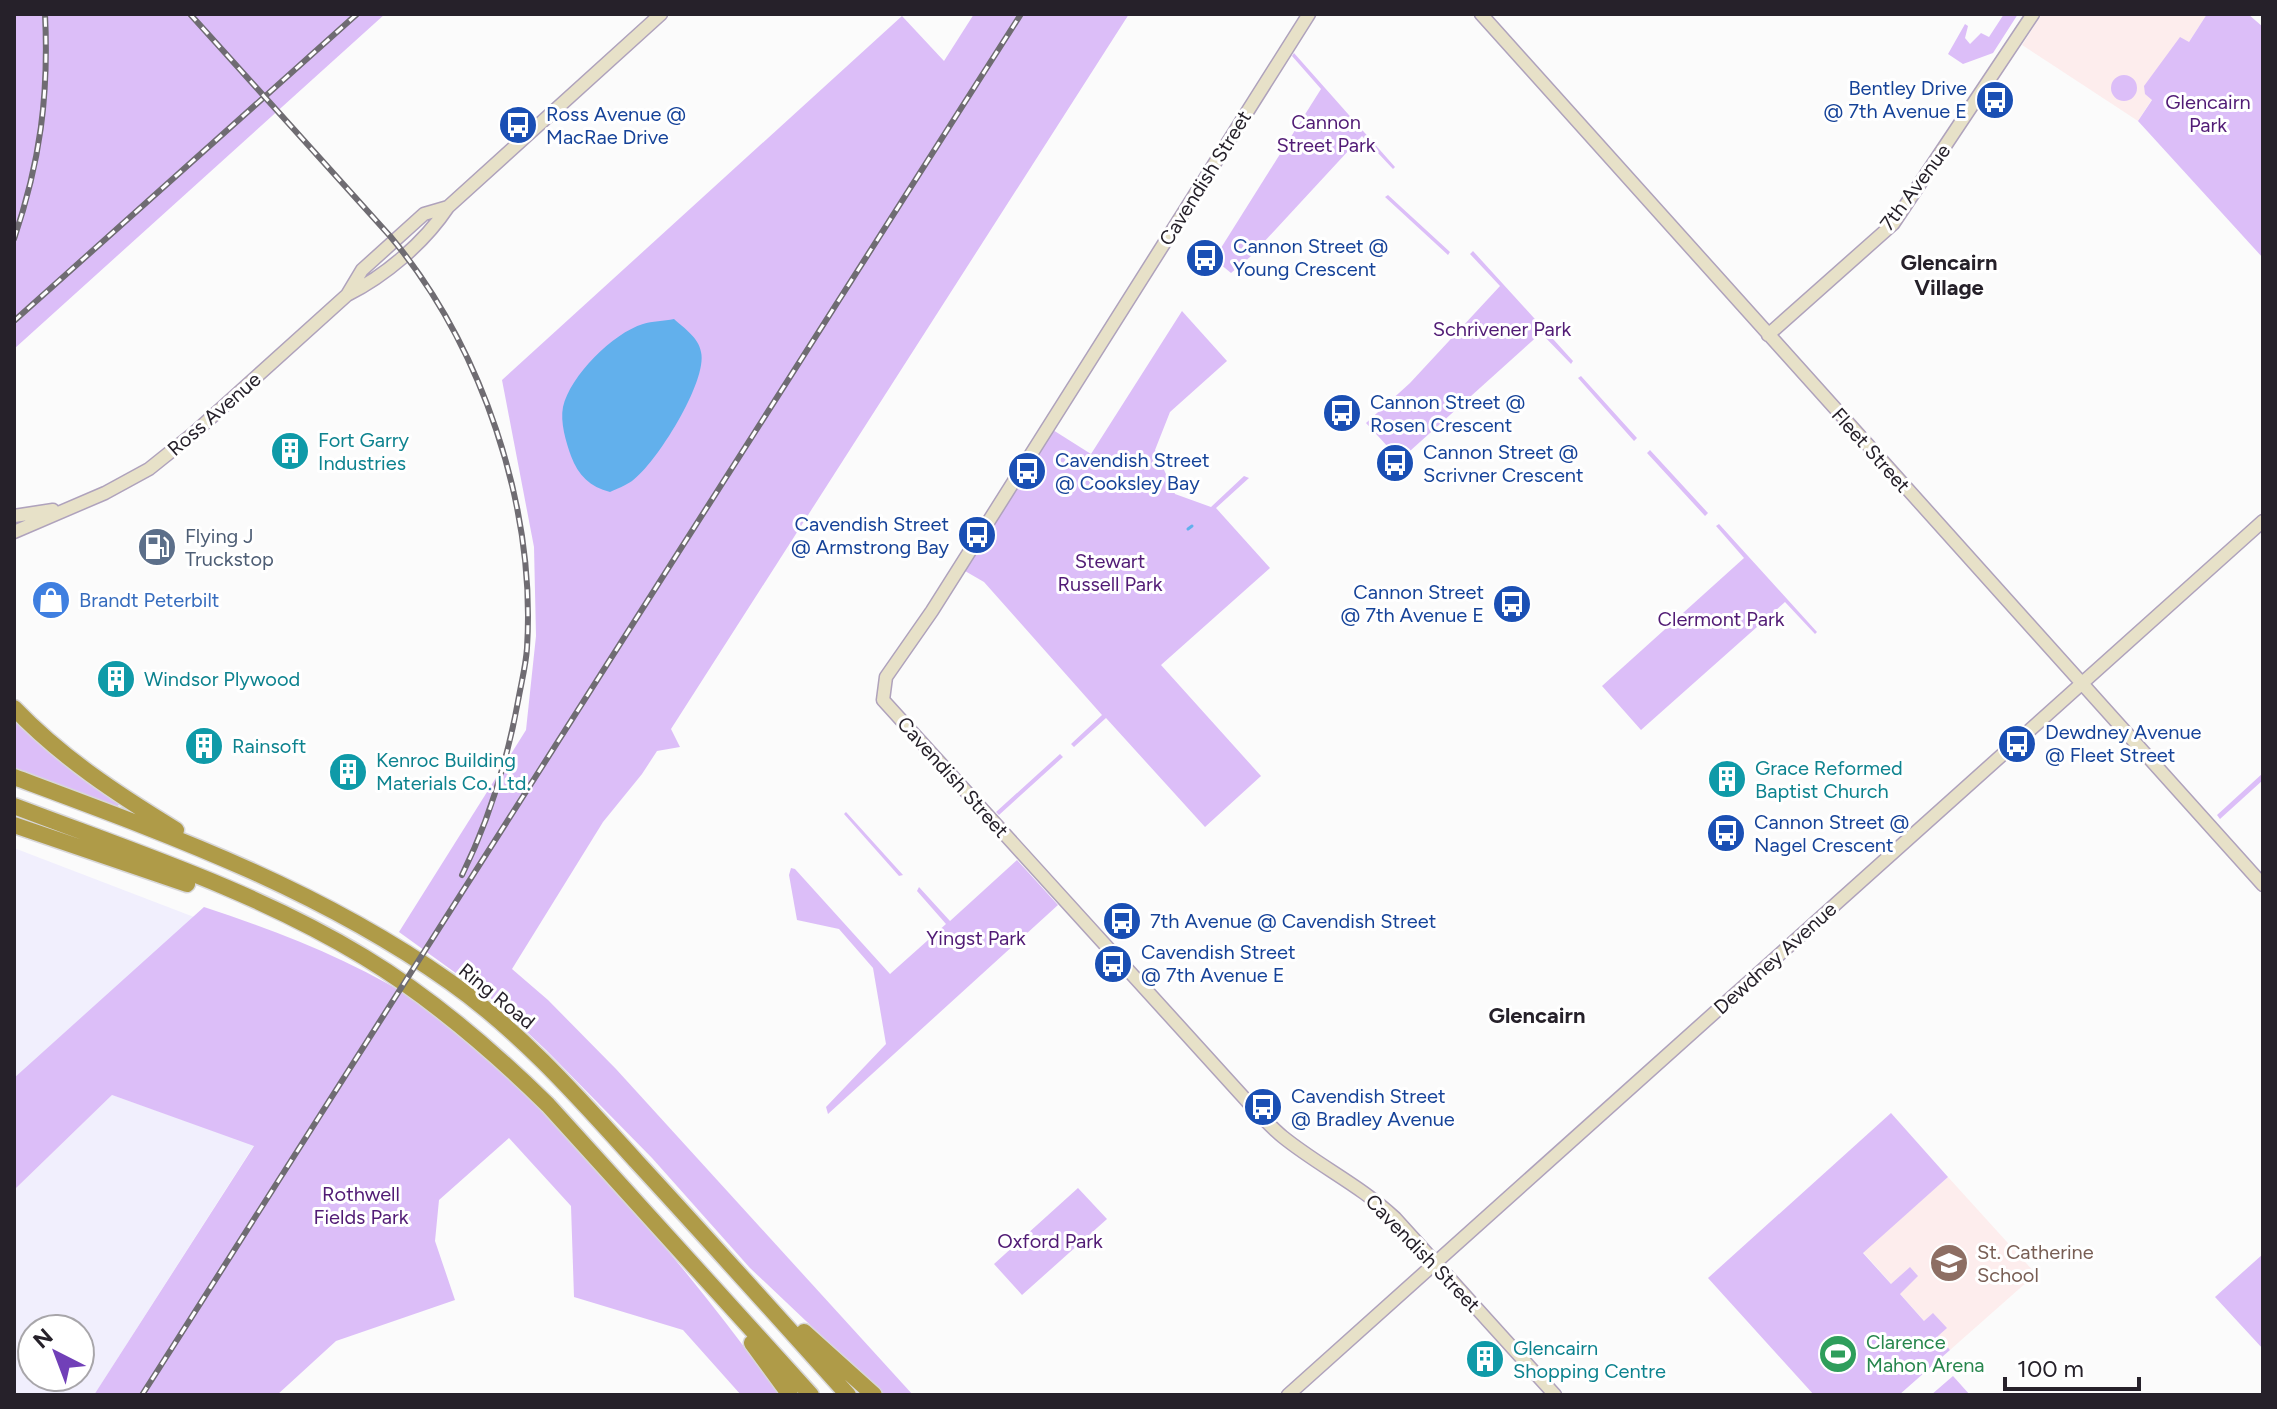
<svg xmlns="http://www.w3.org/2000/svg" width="2277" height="1409" viewBox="0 0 2277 1409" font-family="Figtree,sans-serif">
	<rect width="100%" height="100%" fill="#fbfbfb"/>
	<!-- industrial -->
	<path fill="#f1effd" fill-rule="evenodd" d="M14 848 194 917 14 1078Z
		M112 1095 254 1145 94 1395H14V1190ZM32 1329H80V1377H32Z"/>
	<!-- education -->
	<path fill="#fdeded" d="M2042 14H2207L2138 121 2022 45Z
		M1948 1177 2036 1274 1950 1350 1863 1252Z"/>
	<!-- green -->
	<path fill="#dcbef8" d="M14 14H385L14 349Z
		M974 14H1129L671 729 680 747 657 751 642 774 603 822 512 969 548 1000 616 1069 913 1395H884L750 1268 652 1158 546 1050 493 1000 399 932 526 730 536 636 534 547 502 380 902 16 944 61Z
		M2004 14H2018L1993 53 1963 64 1948 54 1965 24 1968 26 1965 38 1970 44 1981 33 1989 37Z
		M2207 14H2248L2263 27V258L2138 121 2152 100 2145 94 2144 86 2180 37 2189 42Z
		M1294 53 1395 167 1393 169 1362 136 1250 257 1231 273 1214 259 1321 89 1292 56Z
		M2111 88a13 13 0 1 1 26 0a13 13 0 1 1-26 0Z
		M1388 195 1450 252 1448 255 1385 197Z
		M1473 251 1573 361 1571 364 1541 333 1400 460 1366 423 1410 383 1500 286 1470 254Z
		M1182 311 1227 361 1170 412 1155 450 1175 494 1211 507 1244 476 1249 478 1216 508 1270 568 1161 665 1261 776 1205 827 1106 718 1074 747 1071 744 1102 715 984 582 965 571 1053 430 1091 454Z
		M1581 376 1637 438 1634 441 1578 378Z
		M1650 450 1708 513 1705 516 1647 453Z
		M1719 524 1817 632 1815 634 1785 602 1641 730 1602 686 1744 558 1716 526Z
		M14 720C47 751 80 782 120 803L116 809 14 770Z
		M1060 754 1063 757 999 815 996 812Z
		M2263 773V780L2220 819 2217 815Z
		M846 812 903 875 899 876 844 814Z
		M1017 860 1058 905 828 1114 826 1107 886 1044 873 968 839 929 797 920 789 875 791 868 795 869 890 974 946 924 917 891 919 887 950 921Z
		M204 907C283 933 360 963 430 1009 461 1030 489 1060 516 1086 611 1177 702 1288 780 1395H741L683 1330 574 1297 571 1206 509 1138 439 1200 435 1241 455 1300 336 1341 277 1395H94L254 1146 112 1095 14 1190V1078Z
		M1891 1113 1948 1177 1863 1253 1891 1284 1910 1267 1918 1276 1900 1294 1924 1321 1933 1313 1947 1328 1938 1336 1950 1350 1899 1395H1814L1708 1278Z
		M1078 1188 1107 1219 1022 1295 994 1264Z
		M2263 1254V1349L2215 1297Z
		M1953 1376 1970 1395H1931Z"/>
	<!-- water -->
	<path fill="#62b0ec" d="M674 319C684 328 699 338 701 352 708 381 656 464 632 481 626 485 617 489 610 492 590 487 578 475 571 456 566 442 560 422 563 407 570 376 613 333 643 324 652 321 664 321 674 319Z"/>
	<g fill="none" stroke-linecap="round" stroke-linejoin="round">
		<!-- stream -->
		<path stroke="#62b0ec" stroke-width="3" d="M1188 529 1192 526"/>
		<!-- secondary casing -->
		<g stroke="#afa2bc" stroke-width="15">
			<path id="secondary" d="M1309 14 932 611 886 677 883 700 1256 1111C1264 1119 1273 1129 1283 1137 1319 1166 1361 1186 1395 1218L1555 1395
				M1481 14 2263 885
				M347 295 362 270 424 214 448 207
				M1768 335 1893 224 2033 14
				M14 516 53 510
				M14 532 105 493 149 469 194 433 347 295C385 276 424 243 448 207L661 14
				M1288 1395 2263 521"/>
		</g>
		<!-- highway casing -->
		<g stroke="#d8d7d9" stroke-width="19">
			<path id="highway" d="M14 708C62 758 117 794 176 830
				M14 777C167 834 315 887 450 982 521 1032 579 1098 637 1162 708 1239 778 1317 848 1395
				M14 806C132 851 256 891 364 957 432 998 492 1050 548 1105L811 1395
				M14 825 187 884
				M804 1332 874 1395
				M752 1343 790 1395"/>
		</g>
		<!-- secondary -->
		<use href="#secondary" stroke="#e7e1c8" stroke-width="12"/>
		<!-- highway -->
		<use href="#highway" stroke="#af9b48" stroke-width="16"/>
		<!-- rail casing -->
		<g stroke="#6f6c72" stroke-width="6">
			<path id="rail" d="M190 14 390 236C481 345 536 505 527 648 526 664 522 680 519 696 508 758 490 818 462 875
				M14 239C40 162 49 96 45 14
				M14 321 357 14
				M142 1395 1021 14"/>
		</g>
		<!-- rail -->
		<use href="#rail" stroke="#fff" stroke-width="3" stroke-dasharray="9" stroke-linecap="butt"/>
	</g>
	<!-- icons -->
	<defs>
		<g id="bus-disc" transform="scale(2)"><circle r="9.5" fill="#1a4fb4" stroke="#fff"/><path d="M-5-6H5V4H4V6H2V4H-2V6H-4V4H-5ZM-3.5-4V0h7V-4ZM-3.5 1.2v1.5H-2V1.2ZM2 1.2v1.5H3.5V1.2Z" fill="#fff"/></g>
		<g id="building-disc" transform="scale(2)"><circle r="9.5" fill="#0f9aa8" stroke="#fff"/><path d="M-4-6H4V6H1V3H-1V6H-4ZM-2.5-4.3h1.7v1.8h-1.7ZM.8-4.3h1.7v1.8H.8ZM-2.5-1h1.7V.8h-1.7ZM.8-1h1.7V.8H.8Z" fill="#fff"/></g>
		<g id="fuel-disc" transform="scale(2)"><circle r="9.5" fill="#5c6f8a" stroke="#fff"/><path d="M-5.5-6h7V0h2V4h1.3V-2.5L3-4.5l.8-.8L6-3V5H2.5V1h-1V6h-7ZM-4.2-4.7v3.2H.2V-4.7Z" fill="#fff"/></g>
		<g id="shop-disc" transform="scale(2)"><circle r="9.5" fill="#3f7fe0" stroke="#fff"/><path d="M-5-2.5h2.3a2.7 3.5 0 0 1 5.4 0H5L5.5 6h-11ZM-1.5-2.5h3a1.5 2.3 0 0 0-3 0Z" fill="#fff"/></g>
		<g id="school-disc" transform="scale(2)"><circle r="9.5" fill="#8d6e63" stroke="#fff"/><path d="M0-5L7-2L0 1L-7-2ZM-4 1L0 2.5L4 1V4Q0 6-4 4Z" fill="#fff"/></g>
		<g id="stadium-disc" transform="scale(2)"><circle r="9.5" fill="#2e9e5b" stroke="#fff"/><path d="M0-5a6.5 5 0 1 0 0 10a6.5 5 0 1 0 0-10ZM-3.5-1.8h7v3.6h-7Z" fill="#fff"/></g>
	</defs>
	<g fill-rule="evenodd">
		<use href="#bus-disc" x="1995" y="100"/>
		<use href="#bus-disc" x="518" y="125"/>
		<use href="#bus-disc" x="1205" y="258"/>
		<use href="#bus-disc" x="1342" y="413"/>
		<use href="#building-disc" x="290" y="451"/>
		<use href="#bus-disc" x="1395" y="463"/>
		<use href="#bus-disc" x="1027" y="471"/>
		<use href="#bus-disc" x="977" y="535"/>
		<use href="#fuel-disc" x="157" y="547"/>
		<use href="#shop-disc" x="51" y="600"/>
		<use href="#bus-disc" x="1512" y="604"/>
		<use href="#building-disc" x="116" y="679"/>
		<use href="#bus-disc" x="2017" y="744"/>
		<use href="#building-disc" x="204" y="746"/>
		<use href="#building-disc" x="348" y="772"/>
		<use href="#building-disc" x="1727" y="779"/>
		<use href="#bus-disc" x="1726" y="833"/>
		<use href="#bus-disc" x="1122" y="921"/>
		<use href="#bus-disc" x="1113" y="964"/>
		<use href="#bus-disc" x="1263" y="1107"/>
		<use href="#school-disc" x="1949" y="1263"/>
		<use href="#stadium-disc" x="1838" y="1354"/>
		<use href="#building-disc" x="1485" y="1359"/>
	</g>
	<g text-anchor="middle" stroke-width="6" stroke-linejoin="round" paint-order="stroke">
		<!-- transit labels -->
		<g font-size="20" fill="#164399" stroke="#fff" text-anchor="start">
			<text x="1967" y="95" text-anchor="end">Bentley Drive<tspan x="1967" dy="23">@ 7th Avenue E</tspan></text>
			<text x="546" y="121">Ross Avenue @<tspan x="546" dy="23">MacRae Drive</tspan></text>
			<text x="1233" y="253">Cannon Street @<tspan x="1233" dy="23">Young Crescent</tspan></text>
			<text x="1370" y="409">Cannon Street @<tspan x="1370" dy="23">Rosen Crescent</tspan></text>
			<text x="1423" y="459">Cannon Street @<tspan x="1423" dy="23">Scrivner Crescent</tspan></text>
			<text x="1055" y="467">Cavendish Street<tspan x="1055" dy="23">@ Cooksley Bay</tspan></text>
			<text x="949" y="531" text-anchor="end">Cavendish Street<tspan x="949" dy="23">@ Armstrong Bay</tspan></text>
			<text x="1484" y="599" text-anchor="end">Cannon Street<tspan x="1484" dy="23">@ 7th Avenue E</tspan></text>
			<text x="2045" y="739">Dewdney Avenue<tspan x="2045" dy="23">@ Fleet Street</tspan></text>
			<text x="1754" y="829">Cannon Street @<tspan x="1754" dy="23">Nagel Crescent</tspan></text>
			<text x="1150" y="928">7th Avenue @ Cavendish Street</text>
			<text x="1141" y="959">Cavendish Street<tspan x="1141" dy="23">@ 7th Avenue E</tspan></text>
			<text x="1291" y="1103">Cavendish Street<tspan x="1291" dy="23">@ Bradley Avenue</tspan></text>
		</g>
		<!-- park labels -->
		<g font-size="20" fill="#511b75" stroke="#fff">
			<text x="2208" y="109">Glencairn<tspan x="2208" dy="23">Park</tspan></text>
			<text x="1326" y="129">Cannon<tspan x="1326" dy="23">Street Park</tspan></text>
			<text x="1502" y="336">Schrivener Park</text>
			<text x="1110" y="568">Stewart<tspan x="1110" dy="23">Russell Park</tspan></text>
			<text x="1721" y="626">Clermont Park</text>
			<text x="976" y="945">Yingst Park</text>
			<text x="361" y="1201">Rothwell<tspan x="361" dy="23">Fields Park</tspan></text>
			<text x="1050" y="1248">Oxford Park</text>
		</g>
		<!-- street labels -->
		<g font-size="20" fill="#26212a" stroke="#fff">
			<text transform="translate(1205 178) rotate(-58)" y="7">Cavendish Street</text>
			<text transform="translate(1915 187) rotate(-53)" y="7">7th Avenue</text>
			<text transform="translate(214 414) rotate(-41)" y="7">Ross Avenue</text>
			<text transform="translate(1871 450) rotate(48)" y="7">Fleet Street</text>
			<text transform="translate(953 777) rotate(48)" y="7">Cavendish Street</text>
			<text transform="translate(1775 958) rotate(-42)" y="7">Dewdney Avenue</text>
			<text transform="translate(497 996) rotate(39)" y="7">Ring Road</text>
			<text transform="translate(1423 1253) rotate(46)" y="7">Cavendish Street</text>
		</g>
		<!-- culture labels -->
		<g font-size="20" fill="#0d838f" stroke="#fff" text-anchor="start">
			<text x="318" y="447">Fort Garry<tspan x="318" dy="23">Industries</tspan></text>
			<text x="144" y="686">Windsor Plywood</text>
			<text x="232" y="753">Rainsoft</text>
			<text x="376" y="767">Kenroc Building<tspan x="376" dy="23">Materials Co. Ltd.</tspan></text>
			<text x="1755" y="775">Grace Reformed<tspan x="1755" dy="23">Baptist Church</tspan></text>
			<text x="1513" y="1355">Glencairn<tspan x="1513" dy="23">Shopping Centre</tspan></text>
		</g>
		<!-- service labels -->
		<g font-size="20" fill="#4e5e75" stroke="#fff" text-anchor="start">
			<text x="185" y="543">Flying J<tspan x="185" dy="23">Truckstop</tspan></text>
		</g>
		<!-- shop labels -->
		<g font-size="20" fill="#366cbe" stroke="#fff" text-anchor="start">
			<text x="79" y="607">Brandt Peterbilt</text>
		</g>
		<!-- education labels -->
		<g font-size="20" fill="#785e54" stroke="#fff" text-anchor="start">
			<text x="1977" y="1259">St. Catherine<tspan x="1977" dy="23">School</tspan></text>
		</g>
		<!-- leisure labels -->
		<g font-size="20" fill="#27864d" stroke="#fff" text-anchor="start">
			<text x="1866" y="1349">Clarence<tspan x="1866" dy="23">Mahon Arena</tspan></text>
		</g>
		<!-- neighbourhood labels -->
		<g font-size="22" font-weight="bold" fill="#26212a" stroke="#fff">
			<text x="1949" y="270">Glencairn<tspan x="1949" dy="25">Village</tspan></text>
			<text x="1537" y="1023">Glencairn</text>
		</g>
	</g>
	<!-- border -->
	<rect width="2277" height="1409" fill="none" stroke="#26212a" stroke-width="32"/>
	<!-- north arrow -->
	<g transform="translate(56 1353) rotate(318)"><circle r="38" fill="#ffffff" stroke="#a8a6aa" stroke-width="2"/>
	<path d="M0-6L14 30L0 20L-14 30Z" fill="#7140b8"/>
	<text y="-12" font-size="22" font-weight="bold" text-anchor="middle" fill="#26212a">N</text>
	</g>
	<!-- scale -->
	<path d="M2005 1377v12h134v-12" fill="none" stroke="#26212a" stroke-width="4"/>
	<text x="2017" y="1377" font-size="24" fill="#26212a" stroke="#ffffff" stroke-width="6" paint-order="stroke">100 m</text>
</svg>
